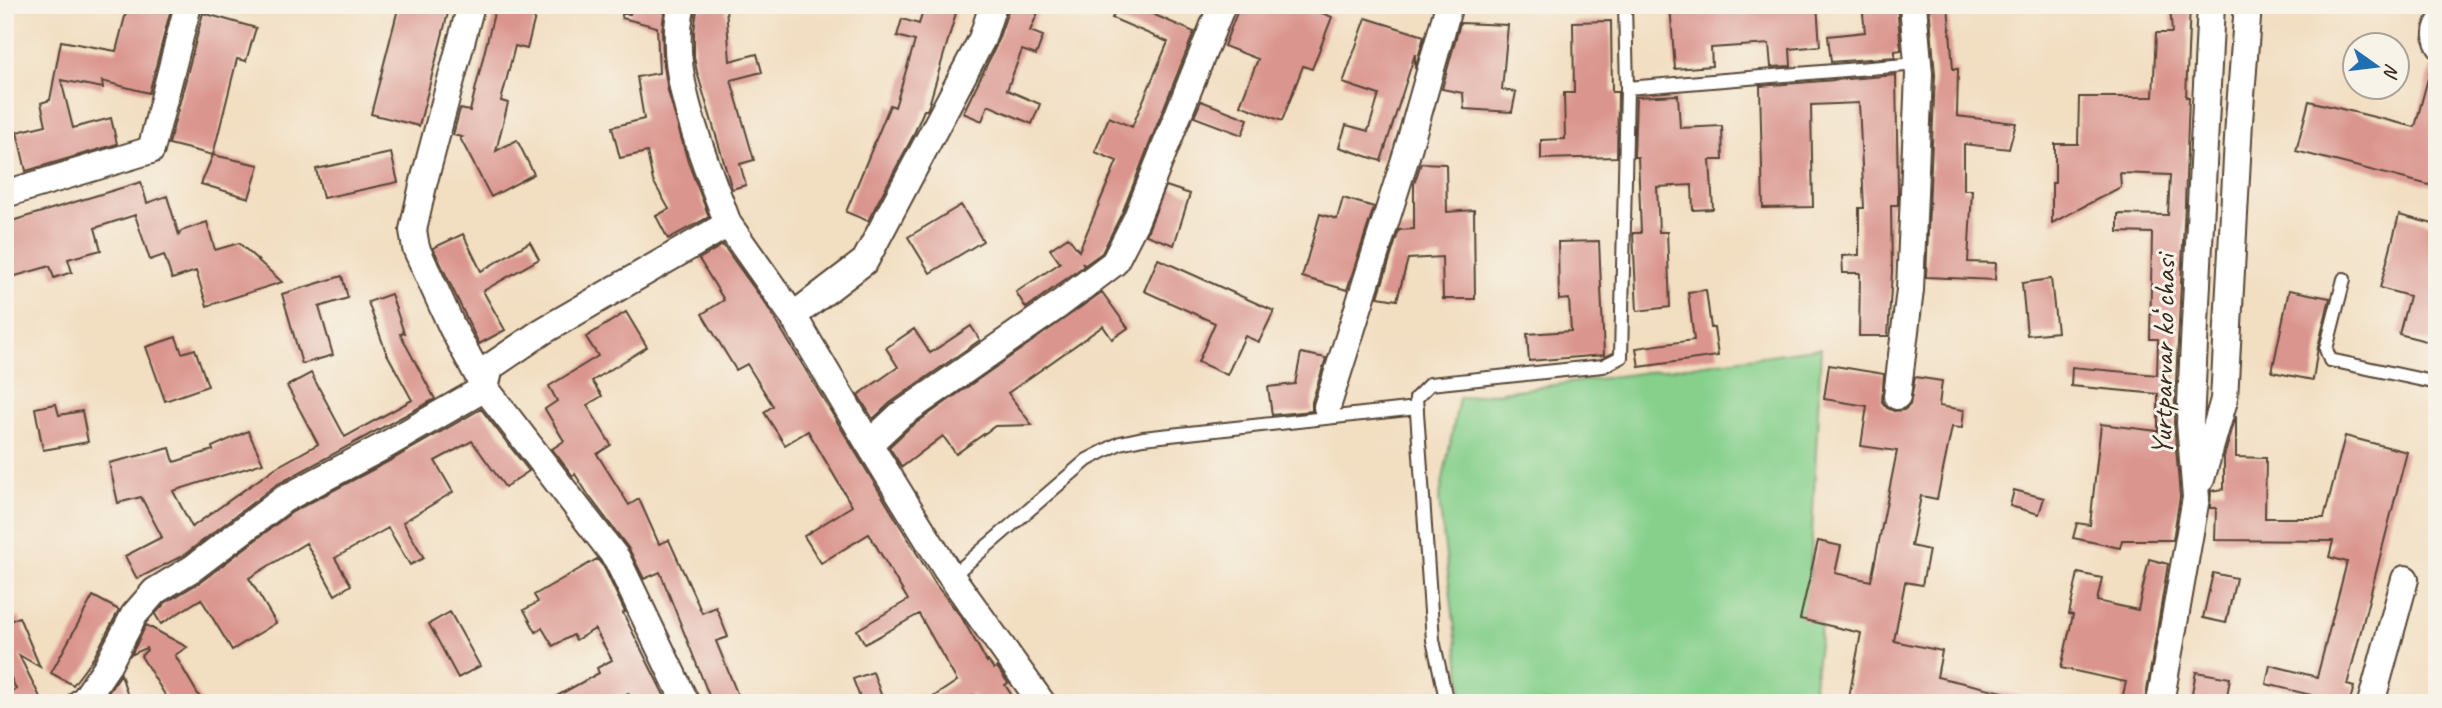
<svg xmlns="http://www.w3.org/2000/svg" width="2442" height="708" viewBox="0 0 2442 708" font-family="Caveat,sans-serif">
	<rect width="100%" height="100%" fill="#f7f3e8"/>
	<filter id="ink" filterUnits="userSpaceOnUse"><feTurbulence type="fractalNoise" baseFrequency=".0143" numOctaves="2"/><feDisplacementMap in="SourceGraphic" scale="14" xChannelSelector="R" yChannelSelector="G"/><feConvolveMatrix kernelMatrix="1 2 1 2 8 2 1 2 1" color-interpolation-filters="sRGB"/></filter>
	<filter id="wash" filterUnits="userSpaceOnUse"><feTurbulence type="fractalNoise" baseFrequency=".00686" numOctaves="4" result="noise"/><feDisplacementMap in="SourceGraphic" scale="28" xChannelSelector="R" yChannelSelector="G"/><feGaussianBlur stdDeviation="1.57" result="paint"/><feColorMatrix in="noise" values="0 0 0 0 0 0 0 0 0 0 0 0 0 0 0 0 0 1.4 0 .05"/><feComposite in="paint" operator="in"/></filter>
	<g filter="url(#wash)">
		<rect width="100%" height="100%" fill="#f2dec1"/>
		<!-- green -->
		<path fill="#86d08c" stroke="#607d55" stroke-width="2" d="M1821 348 1808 616 1821 626 1812 703H1464L1439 500 1459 398Z"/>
		<g id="blocks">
			<!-- building -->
			<path fill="#da958e" d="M128 5H172L149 93 102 81 103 88 61 80 73 128 111 118 117 144 26 171 17 132 46 125 41 103 50 100 61 41 116 51Z
				M399 5H450L419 126 371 114Z
				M496 5H538L527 49 515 46 501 101 508 103 496 151 517 140 534 174 491 197 460 138 462 137 453 135 460 109 470 111Z
				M632 5H665L662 31 663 59 668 91 688 162 709 217 668 239 656 216 669 209 653 181 647 152 620 158 612 127 644 119 637 77 659 73 657 27 622 18V14H630Z
				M925 5 956 13 929 105 927 110H924L913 136 868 221 846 212 890 105 895 107 915 41 897 36 902 19 919 24Z
				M1010 5H1041L1030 31 1043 36 1036 55 1022 50 1007 90 1040 104 1032 124 988 105 982 121 963 113 996 46Z
				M1118 5H1132L1194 32 1122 213 1102 253 1085 265 1082 263 1084 266 1026 308 1016 292 1060 263 1050 249 1068 237 1079 251 1117 161 1095 152 1109 117 1132 127 1168 42 1112 18Z
				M1240 5H1303L1332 17 1312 69 1303 66 1282 121 1240 105 1258 59 1224 46Z
				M1670 5H1817L1820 46 1790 49 1791 66 1771 67 1769 44 1711 48 1712 66 1675 69Z
				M1862 5H1897L1901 50 1895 51V57L1831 62 1828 36 1865 32Z
				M1929 5H1948L1953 69H1958L1957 116 2016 123 2009 149 1964 144V190H1972L1968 262 1996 263 1995 280 1926 277 1935 75Z
				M2170 5H2190L2186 97H2189L2185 204 2174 422 2180 497 2173 540H2122L2120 548 2073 538 2077 523 2090 525 2101 424 2158 431V394L2071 386 2072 367 2157 375 2158 339H2150L2152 233 2118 232V214L2168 215 2170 175 2120 173 2121 187 2052 223V183H2055V144H2078L2079 97H2153L2156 33H2172Z
				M726 7 730 61 757 54 762 72 731 80 754 160 740 164 746 185 732 189 697 72 694 57V32L697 9Z
				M203 13 256 28 246 61 237 59 213 155 169 144Z
				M1366 18 1424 36 1415 69V54L1381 161 1339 147 1346 125 1368 131 1379 95 1343 83Z
				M1611 21 1612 92H1618L1617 157 1541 159V140L1565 139 1564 93H1574L1573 22Z
				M1460 23 1508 25 1502 90 1516 92 1512 112 1464 109 1463 93 1442 89Z
				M2431 67 2437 68V187L2296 151 2309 101 2415 127Z
				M1896 75 1898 192V205H1891L1892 272 1888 336H1859L1860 273H1843L1842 256 1859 255V208H1864L1859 103 1811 105 1813 207 1763 208 1760 86Z
				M1678 95 1680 128 1722 126 1723 160H1710L1713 209 1693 210 1692 185 1657 187 1659 232H1667L1670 307 1637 311 1633 233H1641L1638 157H1634L1636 97Z
				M1201 101 1248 119 1242 135 1194 117Z
				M391 153 398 182 323 198 316 169Z
				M213 155 259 165 249 198 201 184Z
				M1421 163 1446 164 1447 212 1474 210 1475 299H1443L1442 257 1408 259 1397 300 1378 297 1399 230 1414 229V184Z
				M141 182 147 203 167 196 179 235 181 231 207 222 215 250 239 243 282 282 207 306 196 271 172 279 164 255 150 260 135 215 95 228 101 250 68 259 72 272 54 278 50 266 5 279V223Z
				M1166 186 1190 194 1174 245 1146 235Z
				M1343 198 1374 207 1347 290 1302 277 1320 214 1337 219Z
				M961 205 983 241 930 273 908 237Z
				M2399 215 2437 225V344L2399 334 2409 296 2380 288Z
				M463 234 481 271 530 242 539 259 483 291 505 330 479 344 433 248Z
				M1599 241 1604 355 1529 361 1527 334 1571 331 1569 299 1559 300 1558 242Z
				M723 245 767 306 936 585 962 618 987 662 988 661 994 669 997 667 1008 683 1005 685 1017 703H978L973 695 960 703H924L957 681 919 614 865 644 857 630 908 600 869 534 821 563 804 536 852 506 808 431 785 445 764 412 773 406 747 364 736 370 702 314 724 300 699 259Z
				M1158 259 1274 311 1259 342 1245 336 1227 375 1198 362 1215 323 1144 291Z
				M342 276 348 298 319 307 333 355 302 364 282 294Z
				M2051 279 2057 332 2027 335 2022 283Z
				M1706 290 1711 328H1714L1718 356 1639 367 1636 348 1694 340 1688 292Z
				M2289 290 2330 298 2318 347 2313 380 2272 372Z
				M1102 292 1128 328 1112 339 1103 326 1008 393 1032 425 995 426 956 454 943 436 902 467 889 447 909 428Z
				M391 294 404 333 400 334 435 399 276 485 184 555 137 579 125 556 162 537 141 497 118 503 109 463 170 448 174 462 213 450 212 447 248 431 263 463 173 491 192 527 275 468 318 444 287 386 311 373 345 437 412 400 386 352 368 302Z
				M626 312 647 347 592 381 602 396 587 405 611 445 597 454 629 505 639 499 659 544 669 540 702 613 716 607 728 637 716 641 741 703H712L660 572 644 579 629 549 589 496 575 474 573 476 552 449 564 441 545 409 557 401 549 386 598 356 586 337Z
				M971 326 980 340 890 403 873 419 858 395 898 367 886 348 914 329 930 353Z
				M176 337 182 353 195 349 208 386 165 401 146 347Z
				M1301 353 1326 358 1312 402V411L1272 415 1268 387 1295 384Z
				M1829 365 1884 374 1882 402 1887 408 1894 411 1904 410 1910 405 1915 377 1942 381 1939 406 1964 410 1962 428 1952 427 1937 499 1921 496 1911 546 1929 550 1922 585 1905 582 1894 641 1942 651 1937 677 2021 696 2020 703H1848L1861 633 1800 619 1818 541 1841 546 1835 573 1871 581 1897 451 1861 446 1867 406 1824 399Z
				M56 404 59 415 82 411 88 442 43 450 35 408Z
				M481 409 529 471 505 487 472 441 435 461 453 492 403 522 424 558 410 565 388 528 335 558 351 585 335 595 306 543 249 578 276 623 232 650 201 599 161 624 155 614 165 603 202 581 292 512 393 459Z
				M2236 416V457L2266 458 2265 518H2324L2345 436 2407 452 2347 685 2354 687 2349 703H2310L2311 695 2266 684 2270 665 2317 677 2347 562 2329 557 2333 541 2215 540 2216 508H2210L2211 491 2224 489V457Z
				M2014 490 2044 498 2039 514 2010 506Z
				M597 559 604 567 625 612 623 613 668 703H634L628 693 610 703H544L599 673 597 668 612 660 595 629 576 640 573 635 553 646 542 628 536 632 524 610 538 602 534 595Z
				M2149 559 2168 564 2145 703H2121L2126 682 2061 668 2073 615 2069 614 2078 573 2102 578 2097 601 2138 610Z
				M2213 573 2236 578 2226 623 2203 618Z
				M93 596 119 610 94 657 73 685 51 673Z
				M450 612 480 666 458 678 429 624Z
				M19 617 40 667 19 655 43 703H5V695L16 689 5 665V623Z
				M146 625 187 647 175 655 203 703H170L141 656 147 650 146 648 131 655Z
				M873 672 884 703H862L853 679Z
				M2196 672 2230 678 2226 703H2190Z
				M121 674 130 703H101Z"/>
		</g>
	</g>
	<g filter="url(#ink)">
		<use href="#blocks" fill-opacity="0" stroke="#564536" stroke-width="2"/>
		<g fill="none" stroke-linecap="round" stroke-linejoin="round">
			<!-- lane casing -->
			<g stroke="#564536" stroke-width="16">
				<path id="lane" d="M1625 5 1627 88
					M2437 16C2427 27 2428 42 2437 53
					M2344 279 2326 349 2330 360 2437 383
					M951 577 1087 460 1120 443 1143 438 1417 408
					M1447 703 1433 640 1416 398 1430 384 1603 366 1621 357 1627 88 1918 64"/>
			</g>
			<!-- street casing -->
			<g stroke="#564536" stroke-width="30">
				<path id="street" d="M471 5 424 181 413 230 416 248 452 327 485 388 617 559 686 703
					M682 5C664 71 706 162 728 224
					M5 194 151 150 188 5
					M793 316 869 444 899 416 1057 306 1114 263 1136 220 1222 5
					M1897 396 1910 290 1919 74 1913 5
					M1327 407 1407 153 1449 5
					M869 444 946 569 1042 703
					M2201 479 2224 400 2239 121 2248 5
					M80 703 85 699 108 665 134 615 155 591 193 568 284 499 386 445 485 388 490 367 543 331 728 224 793 316 865 261 982 39 993 5
					M2160 703 2196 498 2190 423 2211 5
					M2371 703 2405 579"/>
			</g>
			<!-- lane -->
			<use href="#lane" stroke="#fff" stroke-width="12"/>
			<!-- street -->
			<use href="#street" stroke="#fff" stroke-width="26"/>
		</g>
	</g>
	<g text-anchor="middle" stroke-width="6" stroke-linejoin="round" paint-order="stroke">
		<!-- street labels -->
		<g font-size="30" fill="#3b2a1e" stroke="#f7f3e8">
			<text transform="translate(2163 355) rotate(-89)" y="10">Yurtparvar koʻchasi</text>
		</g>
	</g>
	<!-- margin -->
	<rect width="2442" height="708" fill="none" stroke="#f7f3e8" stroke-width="28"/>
	<!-- north arrow -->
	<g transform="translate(2376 66) rotate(104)"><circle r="33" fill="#f7f3e8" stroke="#aca397" stroke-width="2"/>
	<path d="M0-5L12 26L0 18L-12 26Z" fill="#1f6fb2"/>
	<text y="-10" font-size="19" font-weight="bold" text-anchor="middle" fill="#3b2a1e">N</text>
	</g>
</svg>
